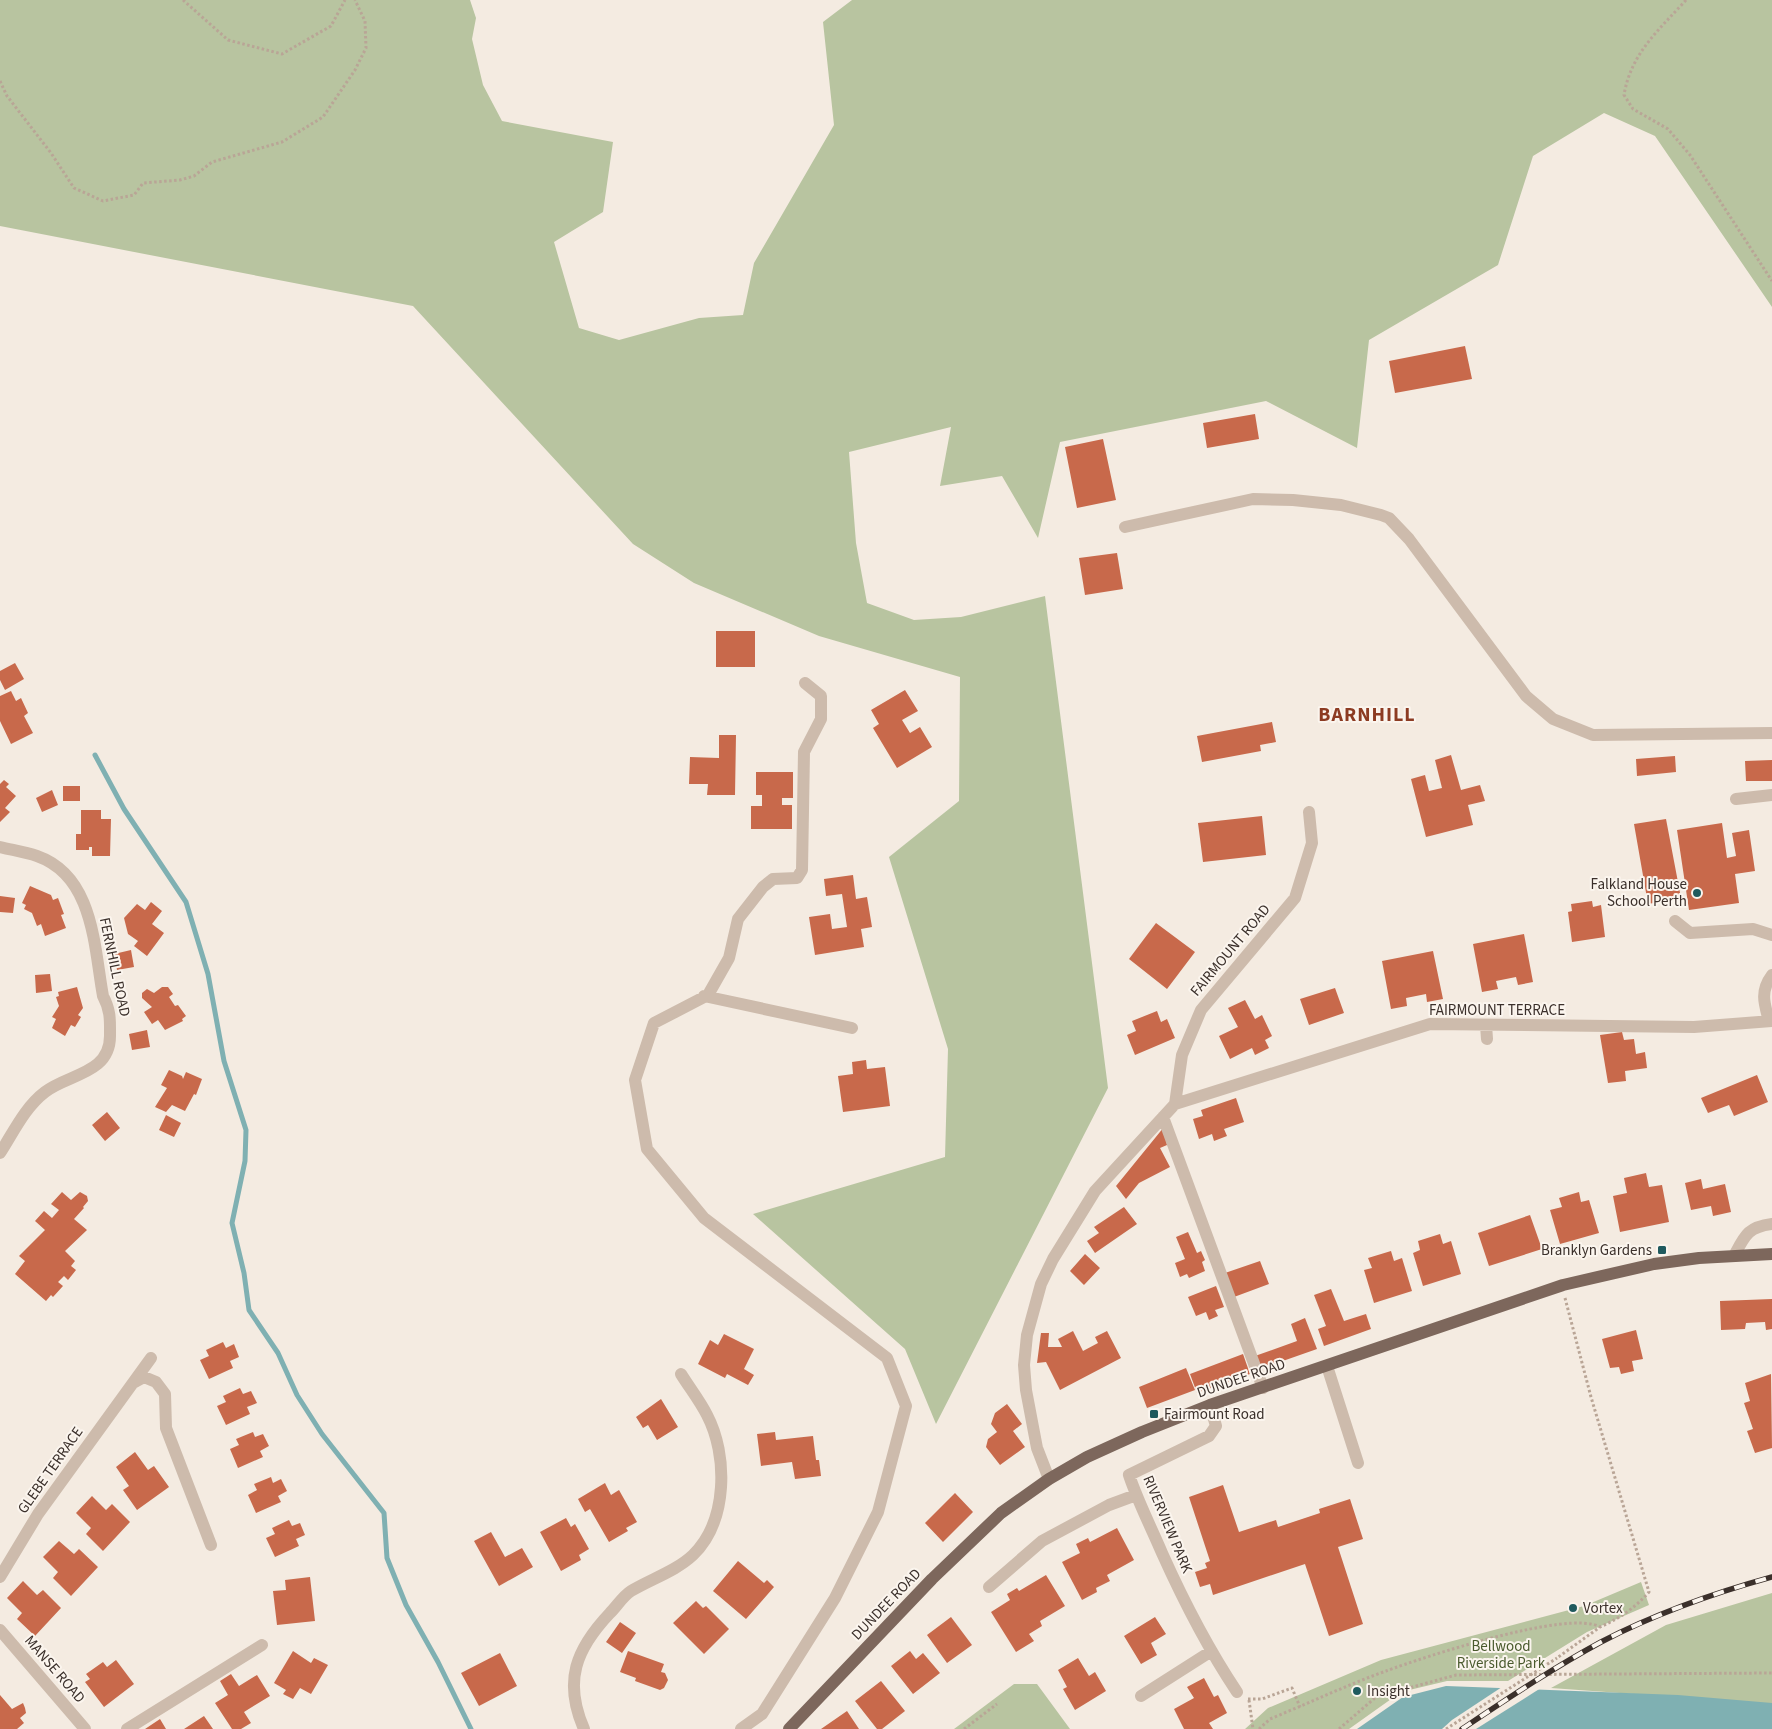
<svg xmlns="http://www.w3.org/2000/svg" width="1772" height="1729" viewBox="0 0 1772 1729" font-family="'Source Sans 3',sans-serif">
	<rect width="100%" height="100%" fill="#f4ebe1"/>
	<!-- green -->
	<path fill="#b8c4a0" d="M0 0H470L476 18 472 39 483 85 502 121 613 142 603 212 554 242 579 328 619 340 699 318 743 315 754 263 834 125 823 22 852 0H1772V307L1655 136 1604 113 1533 156 1498 265 1369 340 1357 448 1266 401 1060 442 1038 538 1002 476 940 486 951 427 849 452 856 543 867 603 914 620 961 617 1045 596 1108 1088 936 1424 905 1349 753 1214 945 1157 948 1049 889 857 959 801 960 677 819 636 694 583 633 544 413 306 0 226Z
		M1641 1582 1649 1605 1587 1632 1508 1681H1447L1401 1692 1349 1729H1245L1268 1708 1381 1660 1584 1606Z
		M1772 1593V1704L1551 1688 1666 1625Z
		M1014 1684H1037L1070 1729H954Z"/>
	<!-- water -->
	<path fill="#7fb0b2" d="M1446 1686 1678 1695 1772 1703V1729H1357L1403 1697Z"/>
	<!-- pier -->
	<path fill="#f4ebe1" d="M1505 1685 1544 1686 1476 1729H1442L1452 1720Z"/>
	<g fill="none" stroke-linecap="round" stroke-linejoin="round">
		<!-- stream -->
		<path stroke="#7fb0b2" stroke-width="5" d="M95 755 124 809 186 902 208 974 224 1061 246 1130 245 1161 232 1223 244 1273 249 1310 278 1353 297 1395 322 1434 384 1513 387 1558 406 1605 438 1662 471 1729"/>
	</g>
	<!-- building -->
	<path fill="#c8694b" d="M1465 346 1472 379 1395 393 1389 361Z
		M1255 414 1259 439 1207 448 1203 423Z
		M1103 439 1116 500 1077 508 1065 447Z
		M1117 553 1123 589 1085 595 1079 558Z
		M716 631H755V667H716Z
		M15 663 24 679 5 690 0 680V671Z
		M905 690 918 711 902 720 910 733 920 727 932 747 897 768 873 728 879 724 871 710Z
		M11 691 16 701 21 698 28 713 24 716 33 733 11 744 0 721V696Z
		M1272 722 1276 742 1260 745 1261 751 1202 762 1197 736Z
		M719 735H736L735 795H707L708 784H689L690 757 719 758Z
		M1451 755 1461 790 1480 785 1485 801 1468 805 1473 825 1426 837 1411 779 1425 775 1429 791 1442 788 1435 760Z
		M1675 756 1676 772 1637 776 1636 759Z
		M1772 760V781H1746L1745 761Z
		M756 772H793V798H782V805H792V829H751V806H762V795H756Z
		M4 780 9 784 6 787 16 796 5 808 10 812 0 822V784Z
		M63 786H80V801H63Z
		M52 790 58 805 42 812 36 798Z
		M81 810H101V819H111L110 856H92V847H89V850H76V834H81Z
		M1262 816 1266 855 1203 862 1198 823Z
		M1666 819 1681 898 1648 904 1634 824Z
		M1722 823 1727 858 1736 856 1732 833 1749 830 1755 871 1735 874 1739 903 1689 910 1677 830Z
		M853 875 856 899 867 897 872 927 861 929 864 947 815 955 809 917 830 914 832 929 847 927 842 894 826 896 824 879Z
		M30 886 51 895 53 900 58 898 64 914 61 915 66 928 45 936 41 924 37 926 32 913 24 909 26 905 22 903Z
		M0 896 15 898 13 913 0 912Z
		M1592 901 1593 907 1601 905 1605 937 1572 942 1568 912 1572 911 1571 904Z
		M151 902 162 911 152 924 164 933 147 956 134 946 138 941 128 934 124 918 137 904 145 910Z
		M1156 923 1195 952 1167 989 1129 959Z
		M1524 934 1533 982 1518 985 1516 977 1496 981 1498 989 1482 992 1473 944Z
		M131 950 134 967 117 970 114 954Z
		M1433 951 1443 999 1427 1002 1426 994 1406 998 1407 1006 1391 1009 1382 961Z
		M50 974 52 991 36 993 35 975Z
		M77 987 83 1008 78 1015 81 1017 75 1027 71 1025 65 1036 52 1028 56 1019 52 1017 59 1006 56 997 59 996 58 992Z
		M162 987H168L173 994 169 997 175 1006 178 1005 186 1016 182 1019 183 1021 165 1030 158 1020 152 1024 144 1012 152 1007 142 998V993L147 989 154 993Z
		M1335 988 1344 1013 1309 1025 1300 999Z
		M1245 1000 1255 1019 1262 1015 1272 1036 1265 1040 1269 1048 1255 1055 1252 1048 1230 1059 1219 1036 1238 1027 1228 1008Z
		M1157 1011 1161 1022 1167 1019 1175 1038 1135 1055 1127 1035 1136 1031 1132 1021Z
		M147 1030 150 1047 132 1050 129 1034Z
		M1622 1032 1624 1040 1634 1039 1636 1054 1645 1052 1647 1068 1625 1071 1626 1081 1608 1083 1600 1035Z
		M866 1060 867 1069 885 1067 890 1106 843 1112 838 1076 853 1074 852 1062Z
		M169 1070 182 1076 183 1079 186 1072 202 1079 196 1095 194 1094 185 1111 172 1105 166 1112 155 1107 167 1088 161 1085Z
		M1757 1075 1768 1102 1734 1116 1729 1105 1708 1113 1701 1098Z
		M1236 1098 1244 1122 1224 1129 1227 1136 1214 1141 1212 1134 1199 1139 1193 1119 1203 1116 1201 1110Z
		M107 1112 120 1128 105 1141 92 1125Z
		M166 1115 181 1123 174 1137 159 1130Z
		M1164 1127 1167 1145 1160 1148 1170 1167 1139 1183 1126 1199 1116 1186Z
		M1646 1173 1649 1187 1662 1185 1669 1222 1620 1232 1613 1196 1627 1193 1624 1178Z
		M1701 1179 1703 1189 1725 1184 1731 1212 1713 1216 1711 1206 1691 1210 1685 1183Z
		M62 1192 71 1200 80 1192 87 1196 88 1201 83 1207 84 1208 74 1219 87 1230 65 1251 75 1261 71 1266 76 1270 68 1280 64 1276 58 1282 63 1286 53 1297 51 1295 46 1301 15 1274 25 1261 19 1256 45 1230 35 1221 44 1211 52 1218 59 1210 51 1204Z
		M1579 1192 1581 1202 1589 1200 1599 1233 1560 1244 1550 1210 1562 1207 1559 1198Z
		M1124 1207 1137 1224 1095 1253 1087 1241 1099 1233 1094 1227Z
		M1530 1215 1542 1249 1489 1266 1478 1233Z
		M1188 1232 1197 1253 1201 1251 1205 1260 1202 1262 1205 1271 1189 1278 1187 1274 1180 1277 1175 1263 1185 1259 1176 1237Z
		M1440 1234 1443 1244 1451 1241 1461 1274 1423 1286 1413 1253 1420 1250 1418 1241Z
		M1391 1251 1394 1261 1402 1258 1412 1291 1374 1303 1364 1270 1372 1268 1368 1258Z
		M1085 1254 1100 1268 1084 1285 1070 1271Z
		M1260 1261 1269 1284 1234 1297 1225 1273Z
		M1216 1286 1224 1307 1215 1310 1218 1316 1209 1320 1206 1312 1196 1316 1188 1297Z
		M1331 1289 1344 1321 1366 1314 1371 1329 1324 1346 1318 1329 1326 1326 1314 1295Z
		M1772 1299V1329L1766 1330 1765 1322 1746 1323 1745 1329 1721 1330 1720 1301Z
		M1305 1318 1317 1349 1260 1369 1255 1356 1297 1341 1291 1324Z
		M1636 1330 1643 1359 1632 1361 1634 1371 1621 1374 1619 1367 1610 1368 1602 1339Z
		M1073 1331 1083 1351 1098 1343 1095 1337 1107 1331 1121 1358 1060 1390 1046 1362 1037 1363 1041 1333H1049L1048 1347H1062L1058 1339Z
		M724 1334 754 1349 744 1369 754 1375 748 1385 727 1374 725 1378 698 1364 710 1340 718 1345Z
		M223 1342 226 1348 234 1344 239 1357 230 1361 233 1368 209 1379 200 1360 209 1356 206 1350Z
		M1243 1354 1250 1374 1197 1393 1190 1374Z
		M1186 1368 1195 1390 1147 1408 1139 1387Z
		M1771 1374 1772 1448 1755 1453 1747 1431 1753 1429 1744 1403 1750 1401 1745 1383Z
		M240 1388 243 1394 251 1391 257 1403 247 1407 250 1414 226 1425 217 1406 226 1402 223 1396Z
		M661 1399 678 1427 657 1440 648 1425 643 1428 636 1417Z
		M1007 1404 1022 1424 1013 1431 1025 1447 1000 1465 986 1447 988 1439 997 1432 991 1424 995 1413Z
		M253 1432 255 1437 263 1434 269 1446 260 1451 263 1457 238 1468 230 1449 239 1445 236 1439Z
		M775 1432 776 1440 813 1436 816 1460H819L821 1476 795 1479 792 1462 761 1466 757 1434Z
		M135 1452 148 1470 154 1466 169 1487 137 1510 123 1490 129 1486 116 1467Z
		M271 1477 273 1483 281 1479 287 1491 278 1496 281 1502 256 1513 248 1495 257 1490 254 1484Z
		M605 1483 611 1495 619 1490 637 1522 626 1528 628 1531 609 1542 590 1509 585 1512 578 1499Z
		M1223 1485 1239 1532 1276 1520 1278 1527 1320 1513 1319 1509 1350 1499 1363 1539 1338 1547 1363 1624 1329 1636 1305 1564 1213 1595 1210 1584 1200 1587 1195 1572 1207 1568 1205 1563 1210 1561 1189 1497Z
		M955 1493 973 1512 943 1542 925 1523Z
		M92 1496 106 1510 112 1504 130 1522 103 1551 86 1534 91 1528 76 1513Z
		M566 1518 571 1527 575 1524 589 1549 579 1555 581 1560 561 1571 540 1532Z
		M289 1520 292 1526 300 1523 305 1535 296 1539 299 1546 275 1557 266 1538 275 1534 272 1528Z
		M1117 1528 1134 1560 1107 1575 1110 1581 1096 1588 1097 1592 1082 1600 1062 1562 1080 1553 1076 1544 1088 1538 1090 1542Z
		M491 1532 505 1557 522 1548 533 1567 499 1586 474 1541Z
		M59 1541 74 1554 79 1549 98 1567 71 1596 53 1578 58 1572 43 1557Z
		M738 1561 764 1583 767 1580 774 1587 746 1619 713 1591Z
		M1046 1575 1065 1606 1040 1621 1042 1626 1029 1634 1034 1641 1016 1652 991 1612 1010 1600 1007 1594 1017 1588 1019 1591Z
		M310 1577 315 1621 277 1625 273 1591 286 1590 285 1580Z
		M23 1581 37 1595 43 1590 61 1608 35 1636 17 1619 22 1613 7 1598Z
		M696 1601 703 1608 706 1606 729 1629 704 1654 673 1623Z
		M951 1617 972 1645 947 1663 927 1635Z
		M1155 1617 1166 1634 1151 1643 1157 1655 1141 1664 1124 1636Z
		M620 1622 636 1633 622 1653 606 1642Z
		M293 1651 311 1663 314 1658 328 1665 311 1694 300 1688 293 1699 283 1694 286 1690 274 1683Z
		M628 1651 664 1664 661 1672 665 1673 668 1680 664 1688 660 1690 635 1681 636 1678 620 1672Z
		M910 1651 916 1659 923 1653 940 1673 913 1694 891 1666Z
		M500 1653 517 1686 479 1706 461 1673Z
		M1078 1658 1089 1676 1095 1672 1106 1691 1075 1710 1063 1689 1067 1687 1058 1670Z
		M116 1660 134 1684 104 1707 85 1682 90 1679 86 1674 103 1662 107 1667Z
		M231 1674 239 1686 257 1675 270 1696 244 1712 251 1723 241 1729H232L215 1703 228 1695 220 1681Z
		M1204 1678 1214 1697 1218 1695 1227 1713 1209 1723 1213 1729H1184L1174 1709 1194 1698 1187 1687Z
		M881 1681 905 1711 882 1729H877L855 1701Z
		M0 1695 12 1709 23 1703 25 1708 26 1713 20 1718 24 1723 17 1729H0Z
		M847 1711 859 1729H821Z
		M204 1716 213 1729H184Z
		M160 1719 166 1729H145Z"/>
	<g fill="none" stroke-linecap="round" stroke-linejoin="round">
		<!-- path -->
		<path stroke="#b9a596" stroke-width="3" stroke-dasharray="2.5 2.5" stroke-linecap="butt" d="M183 0 228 40 282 54 331 26 345 0
			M1686 0C1659 30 1631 53 1624 95L1633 109 1668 129 1690 155 1772 281
			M0 81 7 96 51 153 74 188 103 201 134 195 143 183 180 180 194 176 212 162 282 142 323 117 355 70 366 48 365 21 355 0
			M1565 1298 1591 1397 1649 1592C1635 1608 1620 1618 1600 1627
			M1248 1699H1262L1292 1688 1300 1707
			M1249 1700 1253 1729
			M964 1729 997 1704
			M1259 1729 1270 1719C1309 1703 1347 1685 1386 1671 1424 1657 1569 1609 1600 1627L1557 1658
			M1339 1729 1376 1697 1456 1675 1772 1673"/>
		<!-- minor -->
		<path stroke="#cdbbac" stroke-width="12" d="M1125 527 1253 499 1293 500 1341 505 1381 515 1389 518 1409 539 1526 696 1553 719 1593 735 1772 733
			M1736 799 1772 795
			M0 847C12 850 25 852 37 856 94 876 94 947 103 996 111 1011 110 1021 110 1036 110 1074 68 1074 45 1092 25 1107 13 1133 0 1153
			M1675 921 1690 933 1753 929 1772 935
			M704 996 852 1028
			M1769 1021C1764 1003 1760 991 1772 975
			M1486 1025 1487 1039
			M1175 1104 1430 1024 1694 1027 1772 1021
			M1163 1117 1263 1388
			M1734 1256C1745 1235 1748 1227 1772 1224
			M1327 1366 1358 1463
			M133 1383 144 1377 156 1382 165 1394 166 1428 211 1545
			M1210 1405 1216 1426 1209 1436 1129 1475C1138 1502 1151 1527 1162 1553 1184 1602 1207 1647 1237 1692
			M1049 1479 1037 1448 1026 1390 1024 1365 1027 1335 1041 1284 1053 1259 1095 1191 1175 1104 1182 1055 1201 1010 1295 898 1312 843 1309 812
			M0 1577 38 1514 151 1358
			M989 1587 1042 1541 1109 1505 1136 1495
			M0 1630 85 1729
			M1141 1696 1210 1652
			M127 1729 262 1645
			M584 1729C563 1681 576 1649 610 1613 617 1606 623 1596 631 1591 651 1579 676 1571 693 1555 728 1521 728 1455 707 1415 700 1401 689 1387 681 1374
			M741 1729 762 1714 835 1598 878 1512 906 1406 887 1358 704 1218 647 1149 635 1080 654 1023 708 995 729 958 738 919 763 887 773 879 797 878 802 870 804 752 821 719V696L805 683"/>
		<!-- major -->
		<path stroke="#7d675c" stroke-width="12" d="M789 1729 932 1579 1001 1513 1049 1479 1087 1457 1142 1432 1210 1405 1563 1285 1654 1264 1699 1258 1772 1254"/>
		<!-- rail casing -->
		<g stroke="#3b302b" stroke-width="5.5">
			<path id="rail" d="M1462 1729C1507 1699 1553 1668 1601 1642 1655 1614 1714 1593 1772 1577"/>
		</g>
		<!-- rail -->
		<use href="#rail" stroke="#fbf5ee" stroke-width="4" stroke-dasharray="11" stroke-linecap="butt"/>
		<!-- path-bridge -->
		<path stroke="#b9a596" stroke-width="3" stroke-dasharray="2.5 2.5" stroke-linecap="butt" d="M1446 1729 1557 1658"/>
	</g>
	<!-- markers -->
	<g fill="#1f5a5e" stroke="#fbf5ee" stroke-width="2">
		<circle cx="1697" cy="893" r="5"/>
		<rect x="1657" y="1245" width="10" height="10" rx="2.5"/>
		<rect x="1149" y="1409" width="10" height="10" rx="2.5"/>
		<circle cx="1573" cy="1608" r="5"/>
		<circle cx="1357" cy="1691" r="5"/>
	</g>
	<g text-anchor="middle" stroke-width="4" stroke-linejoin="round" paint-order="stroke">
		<!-- poi labels -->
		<g font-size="15" fill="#3b302b" stroke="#fbf5ee" text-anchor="start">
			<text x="1687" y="889" text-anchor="end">Falkland House<tspan x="1687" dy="17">School Perth</tspan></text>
			<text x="1652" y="1255" text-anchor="end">Branklyn Gardens</text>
			<text x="1164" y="1419">Fairmount Road</text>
			<text x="1583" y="1613">Vortex</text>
			<text x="1367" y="1696">Insight</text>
		</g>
		<!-- street labels -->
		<g font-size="15" fill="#3b302b" stroke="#fbf5ee">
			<text transform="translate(1230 950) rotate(-50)" y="5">FAIRMOUNT ROAD</text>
			<text transform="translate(115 967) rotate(78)" y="5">FERNHILL ROAD</text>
			<text x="1497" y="1015">FAIRMOUNT TERRACE</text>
			<text transform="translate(1241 1378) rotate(-19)" y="5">DUNDEE ROAD</text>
			<text transform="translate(50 1470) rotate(-55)" y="5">GLEBE TERRACE</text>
			<text transform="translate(1168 1524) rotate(67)" y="5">RIVERVIEW PARK</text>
			<text transform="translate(886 1604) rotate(-46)" y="5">DUNDEE ROAD</text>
			<text transform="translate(55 1669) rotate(49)" y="5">MANSE ROAD</text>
		</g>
		<!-- park labels -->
		<g font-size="15" fill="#4a5a2e" stroke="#fbf5ee">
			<text x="1501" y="1651">Bellwood<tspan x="1501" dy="17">Riverside Park</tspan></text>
		</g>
		<!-- district labels -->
		<g font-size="20" font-weight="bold" letter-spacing="1" fill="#8c3b22" stroke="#fbf5ee">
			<text x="1367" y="721">BARNHILL</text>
		</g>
	</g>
</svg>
